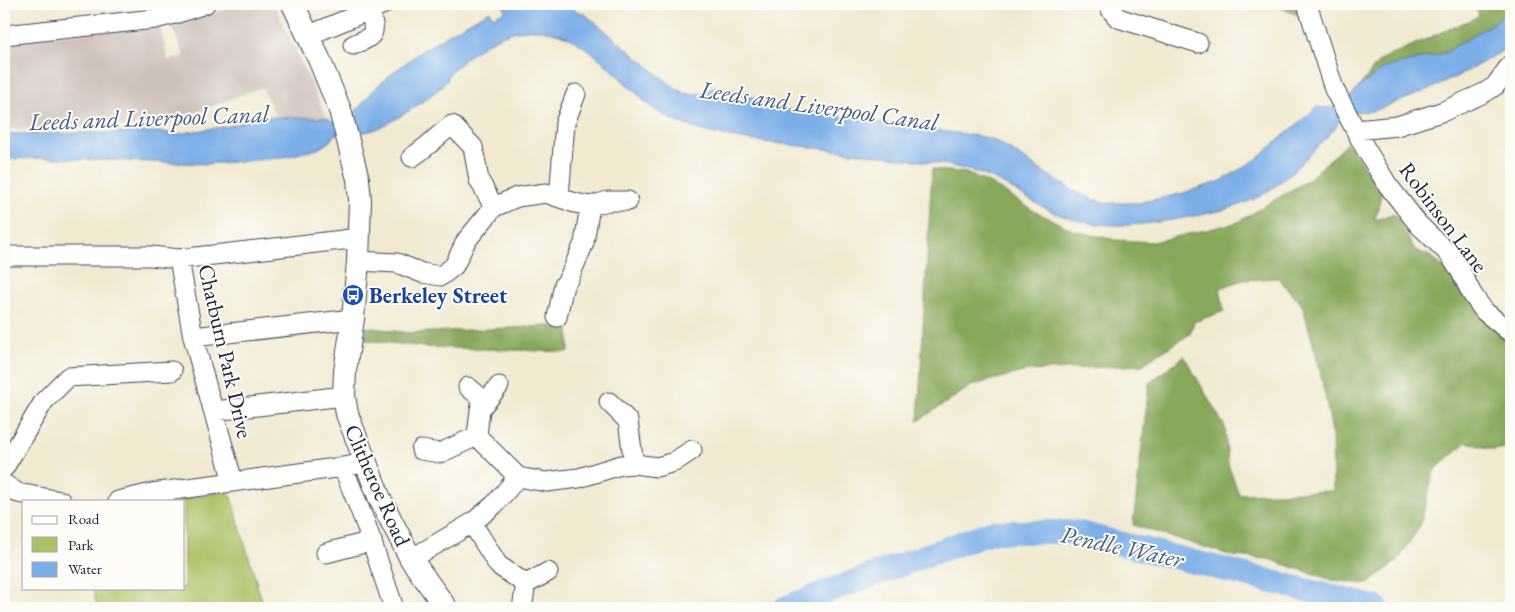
<svg xmlns="http://www.w3.org/2000/svg" width="1515" height="612" viewBox="0 0 1515 612" font-family="'EB Garamond',serif">
	<rect width="100%" height="100%" fill="#fdfcf7"/>
	<filter id="ink" filterUnits="userSpaceOnUse"><feTurbulence type="fractalNoise" baseFrequency=".02" numOctaves="2"/><feDisplacementMap in="SourceGraphic" scale="10" xChannelSelector="R" yChannelSelector="G"/><feConvolveMatrix kernelMatrix="1 2 1 2 8 2 1 2 1" color-interpolation-filters="sRGB"/></filter>
	<filter id="wash" filterUnits="userSpaceOnUse"><feTurbulence type="fractalNoise" baseFrequency=".0096" numOctaves="4" result="noise"/><feDisplacementMap in="SourceGraphic" scale="20" xChannelSelector="R" yChannelSelector="G"/><feGaussianBlur stdDeviation="1.12" result="paint"/><feColorMatrix in="noise" values="0 0 0 0 0 0 0 0 0 0 0 0 0 0 0 0 0 1.4 0 .05"/><feComposite in="paint" operator="in"/></filter>
	<g filter="url(#wash)">
		<rect width="100%" height="100%" fill="#f1ead1"/>
		<!-- industrial -->
		<path fill="#cec1b9" d="M242 4H274L327 118H277L262 87 159 126 4 129V41L160 25 168 60 184 56 170 23 185 22Z"/>
		<!-- green -->
		<path fill="#aac165" stroke="#667250" d="M227 491 231 496 264 608H97L93 588H184V501H177Z"/>
		<!-- forest -->
		<path fill="#87a75a" stroke="#54644a" d="M1271 4H1300L1305 18Z
			M1475 4H1511V9L1498 20 1445 53 1384 68 1358 88 1381 59 1479 16Z
			M1347 143 1382 191 1375 220 1394 213 1415 250 1430 256 1461 282 1511 339V447L1494 450 1466 442 1434 471 1420 526 1398 560 1368 584 1332 580 1268 559 1233 556 1133 525 1149 383 1184 356 1225 427 1228 464 1239 494 1333 491 1332 432 1320 370 1303 307 1278 278 1243 280 1220 288 1224 311 1194 322 1190 334 1142 365 1027 371 973 385 918 421 932 169 966 173 991 184 1034 211 1075 231 1116 240 1153 242 1236 223 1308 180Z
			M569 325V352L424 347 365 340 367 327 408 333Z"/>
		<!-- water -->
		<path fill="#7caee8" stroke="#4f6892" d="M506 4H561L586 15 671 85 686 94H704L714 87 725 88 739 91 777 108 984 137 993 140 1003 145 1051 177 1077 193 1095 200 1106 203H1138L1180 194 1221 181 1257 159 1317 107 1330 108 1349 98 1358 88 1384 68 1445 53 1498 20 1511 9V45C1476 68 1437 88 1397 102 1389 105 1380 109 1372 111 1362 113 1353 109 1343 117 1339 120 1336 128 1332 132 1310 153 1288 180 1262 195 1237 209 1210 213 1183 218 1139 226 1096 231 1053 212 1033 203 1014 189 994 179 978 172 961 168 943 164 898 158 854 152 809 147 760 141 706 139 662 114 651 108 642 99 633 90 600 59 569 22 518 31 499 34 480 47 465 59 460 64 452 69 449 75 447 79 449 78 446 82 436 94 379 134 363 132 361 131 359 129 356 128L335 134 329 142 318 149 280 158 207 164 47 158 4 159V134L162 132 177 134 196 131 229 126 260 117 327 118 333 122C339 119 349 117 354 113 364 103 372 90 383 81 415 53 452 31 490 11L493 17 506 11 503 5Z"/>
		<g fill="none" stroke-linecap="round" stroke-linejoin="round">
			<!-- river -->
			<path stroke="#7caee8" stroke-width="24" d="M785 608 823 593 991 532H1075L1377 608"/>
		</g>
	</g>
	<g filter="url(#ink)">
		<g fill="none" stroke-linecap="round" stroke-linejoin="round">
			<!-- minor casing -->
			<g stroke="#414052" stroke-width="21">
				<path id="minor" d="M1110 4 1111 10 1118 18 1198 43
					M1307 4 1334 89 1365 148 1387 184 1418 224 1448 253 1460 270 1472 294 1484 311 1511 333
					M4 35 155 19 178 13 205 4
					M307 36 384 4
					M353 45C376 35 376 35 370 10
					M1356 130 1397 126 1444 111 1484 93 1495 86 1511 64
					M412 157C427 148 438 135 452 125L473 147 479 180 494 207
					M559 197 565 123 576 94
					M4 256H151L179 259 359 238
					M179 259 193 337 233 482
					M358 261 397 263 422 273 441 276 454 266 466 241 494 207 517 197 546 193 575 203 590 206 608 201H628
					M557 317 564 285 569 278 584 243 590 206
					M193 337 353 319
					M499 386 480 409 477 436 518 477
					M468 387 485 401
					M609 402 628 421 634 464
					M214 411 344 396
					M421 450 440 453 477 436
					M343 467 366 525 394 608
					M4 468 44 401 68 377 172 371
					M4 484 18 493 61 501
					M118 501 152 493 343 467 365 463
					M472 523 498 565 526 584 523 602
					M326 553 372 541
					M411 559 472 523 494 505 518 477 546 482 579 478 621 465 634 464 657 467 674 462 692 450
					M526 584 548 572"/>
			</g>
			<!-- major casing -->
			<g stroke="#414052" stroke-width="24">
				<path id="major" d="M293 4 319 59 340 110 358 179 360 200 358 261 353 319 345 371 344 396 347 414 380 499 411 559 446 608"/>
			</g>
			<!-- minor -->
			<use href="#minor" stroke="#fff" stroke-width="19"/>
			<!-- major -->
			<use href="#major" stroke="#fff" stroke-width="22"/>
		</g>
	</g>
	<!-- icons -->
	<defs>
		<g id="bus-disc" transform="scale(1.125)"><circle r="9.5" fill="#1a4fb4" stroke="#fdfcf7"/><path d="M-5-6H5V4H4V6H2V4H-2V6H-4V4H-5ZM-3.5-4V0h7V-4ZM-3.5 1.2v1.5H-2V1.2ZM2 1.2v1.5H3.5V1.2Z" fill="#fff"/></g>
	</defs>
	<g fill-rule="evenodd">
		<use href="#bus-disc" x="353" y="295"/>
	</g>
	<g text-anchor="middle" stroke-width="4" stroke-linejoin="round" paint-order="stroke">
		<!-- street labels -->
		<g font-size="22" fill="#22223b" stroke="#fdfcf7">
			<text transform="translate(1444 217) rotate(53)" y="8">Robinson Lane</text>
			<text transform="translate(226 351) rotate(77)" y="8">Chatburn Park Drive</text>
			<text transform="translate(378 485) rotate(66)" y="8">Clitheroe Road</text>
		</g>
		<!-- transit labels -->
		<g font-size="22" font-weight="bold" fill="#164399" stroke="#fdfcf7" text-anchor="start">
			<text x="369" y="303">Berkeley Street</text>
		</g>
		<!-- water labels -->
		<g font-size="24" font-style="italic" fill="#465a80" stroke="#fdfcf7">
			<text transform="translate(819 106) rotate(8)" y="8">Leeds and Liverpool Canal</text>
			<text transform="translate(149 118) rotate(-2)" y="8">Leeds and Liverpool Canal</text>
			<text transform="translate(1122 547) rotate(12)" y="8">Pendle Water</text>
		</g>
	</g>
	<!-- margin -->
	<rect width="1515" height="612" fill="none" stroke="#fdfcf7" stroke-width="20"/>
	<!-- legend -->
	<rect x="22" y="500" width="162" height="90" fill="#fdfcf7" stroke="#a5a5ac"/>
	<rect x="32" y="516" width="25" height="8" fill="#ffffff" stroke="#a5a5ac"/>
	<text x="68" y="524" font-size="15" fill="#22223b">Road</text>
	<rect x="32" y="537" width="25" height="15" fill="#aac165" stroke="#a5a5ac"/>
	<text x="68" y="550" font-size="15" fill="#22223b">Park</text>
	<rect x="32" y="562" width="25" height="15" fill="#7caee8" stroke="#a5a5ac"/>
	<text x="68" y="574" font-size="15" fill="#22223b">Water</text>
</svg>
